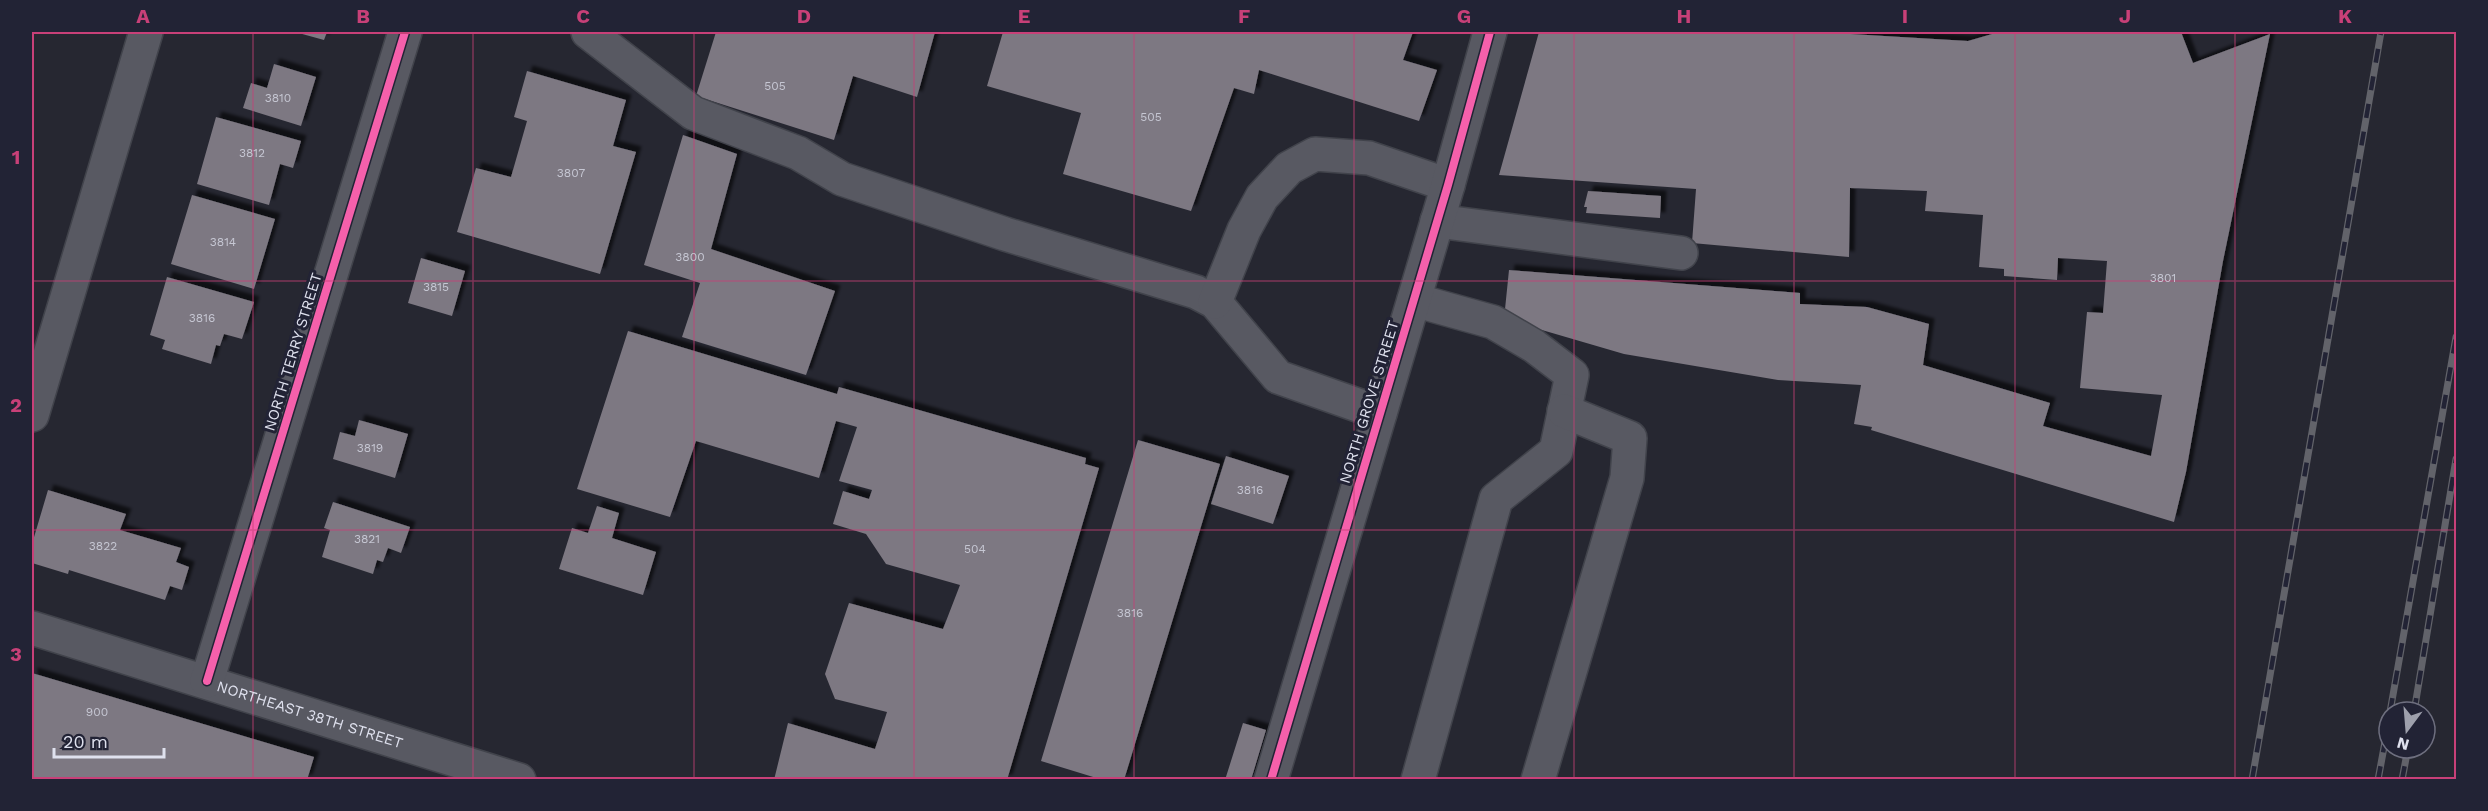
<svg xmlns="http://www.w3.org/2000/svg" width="2488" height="811" viewBox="0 0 2488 811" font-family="'Work Sans',sans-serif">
	<defs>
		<filter id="shadow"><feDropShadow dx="5.5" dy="-5.5" stdDeviation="1.5" flood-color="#0009"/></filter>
	</defs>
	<rect width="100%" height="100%" fill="#262731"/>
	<!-- building -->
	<path fill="#7d7882" filter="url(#shadow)" d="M295 32H327L324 40Z
		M716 32H935L917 97 853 76 834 140 696 96Z
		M1003 32H1413L1403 60 1437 70 1419 121 1259 70 1254 94 1234 88 1191 211 1063 174 1081 113 987 86Z
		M1539 32H1817L1968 41 1999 32H2181L2193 63 2270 34 2223 261 2186 472 2174 522 1871 430 1872 427 1854 424 1861 385 1778 380 1624 354 1504 319 1509 270 1800 293V304L1867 307 1929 324 1923 365 2050 403 2043 426 2151 456 2162 395 2080 388 2087 312 2103 313 2107 261 2058 258 2057 280 2004 276V269L1979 267 1983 215 1925 211 1927 191 1850 188 1849 257 1692 243 1696 189 1499 175Z
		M274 64 316 77 301 126 243 108 251 83 267 88Z
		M527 71 626 100 613 146 636 152 600 274 457 232 476 168 511 177 527 121 514 117Z
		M216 117 301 141 293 168 280 164 269 205 197 184Z
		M683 135 737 154 711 249 835 291 806 375 682 337 700 283 644 265Z
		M1588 191 1661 196 1660 218 1586 213 1587 207H1584Z
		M192 195 275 219 254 289 171 264Z
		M421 258 465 271 452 316 408 303Z
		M167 277 254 302 242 339 224 334 220 346 216 345 211 364 162 349 165 340 150 335Z
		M628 331 837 394 839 387 1086 458 1085 464 1099 468 1007 780H774L788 723 875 749 887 712 835 699 825 674 849 603 943 629 960 585 886 564 866 534 833 524 843 491 869 499 872 490 839 481 857 427 836 421 819 478 696 441 670 517 577 489Z
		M359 420 408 434 395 478 333 459 340 432 355 436Z
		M1138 440 1220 464 1124 780H1103L1041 761Z
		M1226 456 1289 476 1273 524 1211 504Z
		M48 490 126 514 120 530 181 548 176 562 189 567 182 590 170 586 165 600 69 570 68 574 32 563V544Z
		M333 502 410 527 401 553 388 548 383 562 377 560 373 574 322 557 330 530 324 528Z
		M597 506 619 513 612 538 656 552 643 595 559 569 572 528 588 533Z
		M32 673 314 757 307 780H32Z
		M1243 723 1266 730 1251 780H1225Z"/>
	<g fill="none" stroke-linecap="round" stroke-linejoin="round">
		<!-- minor casing -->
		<g stroke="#41434b" stroke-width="36">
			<g id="minor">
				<path d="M588 32 693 113 798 153 842 179 1005 234 1196 292 1215 302 1278 377 1380 413"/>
				<path d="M1437 221 1681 253"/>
				<path d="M1414 300 1493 322 1534 346 1572 375 1556 451 1496 499 1418 780"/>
				<path d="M1215 302 1244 230 1262 197 1289 168 1315 154 1369 158 1448 185"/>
				<path d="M32 415 146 32"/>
				<path id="s1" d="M32 628 519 780"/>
				<path d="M207 681 405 32"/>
				<path d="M1271 780 1448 185 1490 32"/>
				<path d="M1538 780 1627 478 1630 438 1564 411"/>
			</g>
		</g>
		<!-- minor -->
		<use href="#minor" stroke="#585962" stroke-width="33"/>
		<!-- rail casing -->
		<g stroke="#62636a" stroke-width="7">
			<path id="rail" d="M2390 712 2456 337
				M2414 712 2456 459
				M2252 780 2381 32
				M2378 780 2389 720
				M2402 780 2408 748"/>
		</g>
		<!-- rail -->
		<use href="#rail" stroke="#222335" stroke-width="4.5" stroke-dasharray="14" stroke-linecap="butt"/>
		<!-- cycleway casing -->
		<g stroke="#222335" stroke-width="11">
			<path id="cycleway" d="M207 681 405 32
				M1271 780 1448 185 1490 32"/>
		</g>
		<!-- cycleway -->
		<use href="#cycleway" stroke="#f560ab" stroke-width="8"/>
	</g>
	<!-- grid -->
	<path fill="none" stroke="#c84078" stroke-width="1.5" stroke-opacity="0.55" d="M253 32V780M473 32V780M694 32V780M914 32V780M1134 32V780M1354 32V780M1574 32V780M1794 32V780M2015 32V780M2235 32V780M32 281H2456M32 530H2456"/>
	<g text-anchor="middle" stroke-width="6" stroke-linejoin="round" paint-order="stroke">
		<!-- number labels -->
		<g font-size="12" fill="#c6c7d3">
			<text x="775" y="90">505</text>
			<text x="278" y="102">3810</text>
			<text x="1151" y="121">505</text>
			<text x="252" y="157">3812</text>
			<text x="571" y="177">3807</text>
			<text x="223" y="246">3814</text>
			<text x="690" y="261">3800</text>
			<text x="2163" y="282">3801</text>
			<text x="436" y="291">3815</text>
			<text x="202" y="322">3816</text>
			<text x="370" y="452">3819</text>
			<text x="1250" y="494">3816</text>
			<text x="367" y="543">3821</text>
			<text x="103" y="550">3822</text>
			<text x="975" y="553">504</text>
			<text x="1130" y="617">3816</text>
			<text x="97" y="716">900</text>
		</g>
		<!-- street labels -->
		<g font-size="15" fill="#dfe1ee" stroke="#222335">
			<text transform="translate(293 352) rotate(-73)" y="5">NORTH TERRY STREET</text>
			<text transform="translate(1369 402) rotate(-73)" y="5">NORTH GROVE STREET</text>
			<text dy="5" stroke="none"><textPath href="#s1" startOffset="291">NORTHEAST 38TH STREET</textPath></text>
		</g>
	</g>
	<!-- border -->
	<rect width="2488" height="811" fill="none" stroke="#222335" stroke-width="66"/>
	<!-- north arrow -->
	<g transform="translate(2407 730) rotate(196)"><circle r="28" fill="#222335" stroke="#6e6f7f" stroke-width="1.5"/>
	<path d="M0-4.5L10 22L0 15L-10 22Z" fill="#9ea0ac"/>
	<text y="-9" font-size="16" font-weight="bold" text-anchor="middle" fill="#dfe1ee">N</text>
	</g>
	<!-- scale -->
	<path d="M54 748v9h110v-9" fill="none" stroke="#dfe1ee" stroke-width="3"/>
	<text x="63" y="748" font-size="18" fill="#dfe1ee" stroke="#222335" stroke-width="4.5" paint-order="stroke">20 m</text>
	<rect x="33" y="33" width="2422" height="745" fill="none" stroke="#c84078" stroke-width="2"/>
	<g font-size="20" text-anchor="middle" font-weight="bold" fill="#c84078">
		<text x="143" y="23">A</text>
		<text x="363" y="23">B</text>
		<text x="583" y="23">C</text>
		<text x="804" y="23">D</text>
		<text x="1024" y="23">E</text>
		<text x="1244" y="23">F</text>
		<text x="1464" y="23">G</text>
		<text x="1684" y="23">H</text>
		<text x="1905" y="23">I</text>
		<text x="2125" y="23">J</text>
		<text x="2345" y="23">K</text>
		<text x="16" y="164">1</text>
		<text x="16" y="412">2</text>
		<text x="16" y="661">3</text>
	</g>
</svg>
